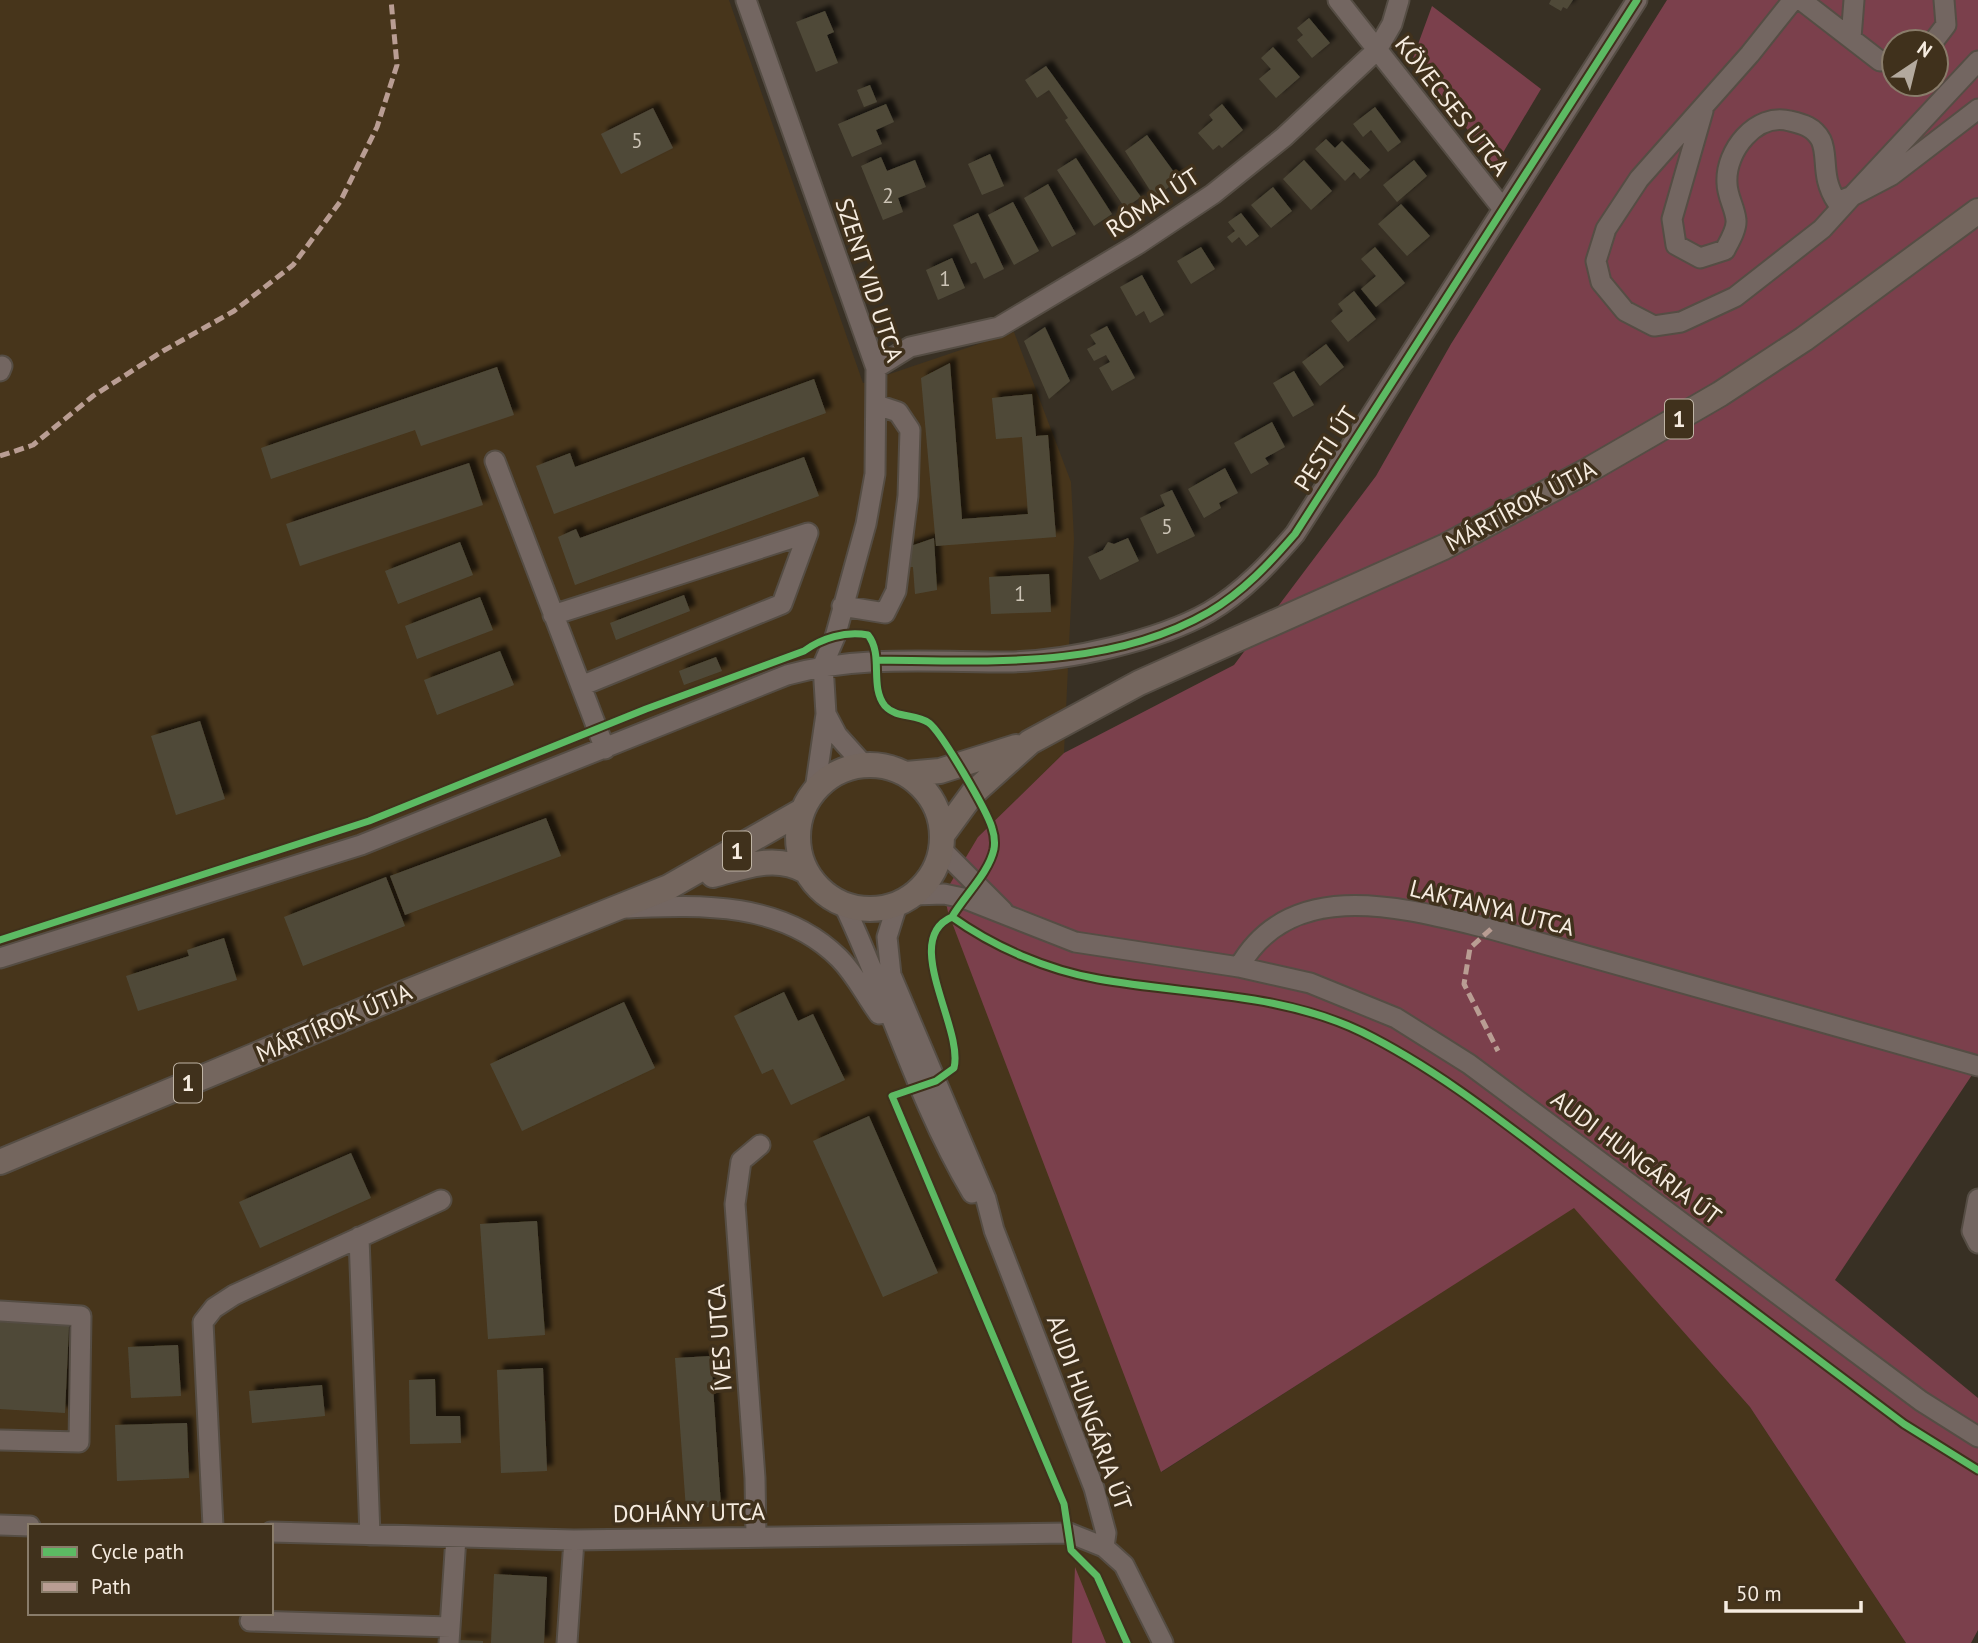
<svg xmlns="http://www.w3.org/2000/svg" width="1978" height="1643" viewBox="0 0 1978 1643" font-family="'PT Sans',sans-serif">
	<defs>
		<filter id="shadow"><feDropShadow dx="6" dy="-6" stdDeviation="2" flood-color="#0009"/></filter>
	</defs>
	<rect width="100%" height="100%" fill="#383024"/>
	<!-- built -->
	<path fill="#47351b" fill-rule="evenodd" d="M0 0H729L863 383 1014 332 1071 482 1074 539 1064 753 978 837 1162 1472 1574 1207 1750 1407 1906 1643H0ZM30 1526H271V1613H30Z"/>
	<!-- green -->
	<path fill="#7b404c" fill-rule="evenodd" d="M1667 0H1978V1066L1835 1280 1978 1398V1630L1971 1643H1906L1750 1407 1574 1208 1161 1472 948 912 944 894 978 837 1064 753 1234 665 1376 476 1451 344ZM1894 42H1936V84H1894Z
		M1432 6 1541 89 1495 166 1413 58Z
		M1075 1567 1106 1643H1072Z"/>
	<!-- building -->
	<path fill="#4f4a39" filter="url(#shadow)" d="M1551 0H1573L1567 9 1563 7 1561 11 1549 4Z
		M825 11 834 32 827 35 838 63 816 72 796 22Z
		M1309 18 1330 43 1312 58 1297 40 1303 35 1297 28Z
		M1273 47 1300 77 1276 98 1259 79 1271 69 1261 58Z
		M1046 66 1141 197 1125 208 1065 120 1068 118 1049 90 1037 98 1025 80Z
		M870 85 877 102 864 107 857 90Z
		M886 104 894 122 876 130 882 144 852 157 838 124Z
		M1222 104 1243 130 1222 148 1219 145 1213 150 1198 133 1213 120 1209 115Z
		M1375 107 1401 142 1388 152 1371 130 1363 137 1353 124Z
		M653 108 673 148 621 174 601 134Z
		M1147 135 1179 179 1155 198 1125 151Z
		M1326 139 1335 148 1342 141 1370 170 1360 179 1354 172 1345 181 1315 149Z
		M990 154 1004 186 982 195 968 164Z
		M881 157 887 171 915 160 926 187 898 198 903 212 883 220 861 166Z
		M1076 158 1112 214 1094 226 1057 170Z
		M1304 160 1332 191 1311 210 1283 179Z
		M1414 160 1427 176 1397 202 1383 185Z
		M1048 184 1076 234 1052 247 1024 198Z
		M1273 187 1292 211 1271 228 1251 205Z
		M1013 202 1039 251 1014 265 988 215Z
		M1401 204 1430 236 1407 256 1378 224Z
		M978 213 1004 269 984 279 976 262 971 264 953 225Z
		M1241 213 1259 236 1246 246 1239 237 1232 243 1227 237 1235 231 1228 222Z
		M1201 247 1215 269 1191 284 1177 261Z
		M1375 247 1405 283 1376 307 1361 289 1376 276 1361 259Z
		M952 258 965 288 938 300 926 270Z
		M1142 275 1164 315 1150 323 1144 311 1136 316 1120 287Z
		M1354 291 1376 319 1348 342 1331 321 1343 311 1338 304Z
		M1107 326 1135 378 1112 391 1099 368 1110 362 1106 355 1094 361 1087 349 1096 344 1090 335Z
		M1045 327 1070 381 1049 399 1024 341Z
		M1326 344 1344 367 1320 386 1302 362Z
		M950 363 962 519 1028 514 1022 437 996 439 992 398 1032 394 1036 436 1048 435 1056 537 936 546 921 378Z
		M497 367 514 415 421 446 415 430 271 479 261 448Z
		M1294 371 1314 405 1293 417 1273 383Z
		M814 379 826 413 554 514 536 466 570 453 575 467Z
		M1272 422 1285 447 1265 458 1269 464 1251 474 1234 443Z
		M804 457 819 496 575 585 558 537 576 529 580 538Z
		M469 463 483 505 300 566 286 524Z
		M1225 468 1238 493 1219 503 1221 508 1204 518 1188 489Z
		M1172 490 1195 536 1157 554 1140 518 1165 506 1160 495Z
		M934 538 937 590 915 594 913 567H906L905 548Z
		M1128 538 1139 561 1100 580 1088 557 1103 550 1108 542 1114 544Z
		M460 542 473 575 398 604 385 571Z
		M1049 574 1051 612 991 614 989 577Z
		M684 595 690 611 616 640 610 623Z
		M480 597 493 630 417 659 405 626Z
		M500 651 514 685 437 715 424 680Z
		M716 657 722 671 684 685 679 671Z
		M200 721 225 799 176 815 151 736Z
		M546 818 561 856 405 915 390 876Z
		M386 877 405 926 303 966 284 917Z
		M224 938 237 980 138 1011 126 976 189 956 187 950Z
		M784 992 798 1021 813 1014 845 1080 791 1105 773 1069 762 1074 734 1016Z
		M624 1002 655 1068 522 1131 490 1064Z
		M869 1116 938 1273 883 1297 813 1141Z
		M351 1153 371 1198 260 1248 239 1202Z
		M537 1221 545 1335 488 1339 480 1224Z
		M0 1322 69 1326 65 1413 0 1409Z
		M178 1345 181 1396 131 1398 128 1347Z
		M711 1356 721 1506 686 1509 675 1358Z
		M543 1368 547 1471 501 1473 497 1370Z
		M435 1379 436 1416H460L461 1443 410 1444 409 1380Z
		M322 1385 325 1416 252 1423 249 1391Z
		M187 1423 189 1478 117 1481 115 1425Z
		M494 1574 547 1577 544 1643H491Z
		M459 1640 483 1641V1643H459Z"/>
	<g fill="none" stroke-linecap="round" stroke-linejoin="round">
		<!-- minor casing -->
		<g stroke="#554d44" stroke-width="23">
			<path id="minor" d="M746 0 876 368 875 474 866 524 835 637 823 665 826 714 815 790
				M1338 0 1503 209
				M1793 0 1750 54 1639 179 1606 229 1596 261 1601 282 1625 311 1654 326 1681 322 1735 297 1822 229 1852 196 1892 175 1978 109
				M1801 0 1880 61 1894 60
				M1851 38 1854 0
				M1933 42 1946 25 1944 0
				M1703 111 1672 219 1676 245 1700 258 1725 250C1729 242 1737 229 1736 220 1735 208 1727 196 1727 183 1725 151 1756 112 1790 121 1803 124 1814 127 1821 140 1829 157 1820 177 1837 202L1852 196 1978 61
				M876 368 910 347 999 327 1138 244 1213 194 1284 137 1377 50 1392 24 1399 0
				M0 371 2 366
				M495 461 605 749
				M842 606 885 613 896 591 908 496 910 430 898 412 877 405
				M553 615 808 533 782 604 581 686
				M826 714 837 735 864 765
				M942 850 1003 911
				M914 895 944 894 963 898 1075 942 1239 967 1310 983 1396 1018 1469 1064 1921 1401 1978 1437
				M844 905C889 1000 918 1102 972 1193
				M897 905 887 937 891 975 986 1199 994 1230 1094 1488 1106 1533 1104 1547
				M626 908C700 905 782 901 839 958 856 975 865 995 879 1014
				M0 958 361 845 787 675C860 655 933 662 1009 662 1067 661 1158 641 1209 612 1243 592 1270 563 1295 534L1637 0
				M1239 967C1292 874 1407 909 1491 929L1978 1066
				M1978 1199 1972 1231 1978 1243
				M359 1237 370 1535
				M0 1311 81 1316 79 1442 0 1440
				M0 1525 30 1526
				M213 1526 203 1322 214 1308 234 1295 441 1200
				M271 1532 574 1540 1069 1533 1104 1547 1124 1565 1163 1643
				M756 1536 755 1478 735 1204 741 1161 760 1145
				M250 1621 450 1627
				M449 1643 456 1537
				M567 1643 574 1540"/>
		</g>
		<!-- major casing -->
		<g stroke="#554d44" stroke-width="28">
			<path id="major" d="M798 837a72 72 0 1 1 144 0a72 72 0 1 1-144 0Z
				M906 774 940 771 1016 747
				M943 834 973 793 1030 742 1139 683 1444 547 1587 471 1720 394 1804 339 1978 211
				M713 875C745 866 776 854 806 871
				M0 1162 407 992 669 887 802 811"/>
		</g>
		<!-- minor -->
		<use href="#minor" stroke="#736661" stroke-width="19"/>
		<!-- major -->
		<use href="#major" stroke="#74665e" stroke-width="24"/>
		<!-- quiet -->
		<path stroke="#b99d93" stroke-width="5" stroke-dasharray="10 5" stroke-linecap="butt" d="M0 456 33 445 93 396 163 351 234 311 293 265 340 202 377 127 397 65 391 0
			M1491 929 1470 948 1464 984 1498 1051"/>
		<!-- cycleway casing -->
		<g stroke="#40311c" stroke-width="11">
			<path id="cycleway" d="M876 660C986 661 1109 670 1209 612 1243 592 1270 563 1295 534L1637 0
				M952 917C994 947 1047 970 1098 979 1187 995 1279 992 1362 1032 1443 1072 1514 1131 1586 1185 1692 1265 1798 1344 1904 1424L1978 1470
				M0 940 369 821 646 709 804 651C822 638 845 631 868 635 884 655 869 686 885 706 897 719 915 713 929 723 942 733 987 811 992 828 994 834 995 843 994 849 989 873 964 896 952 917 900 939 964 1028 954 1068L936 1081 892 1096 1064 1504 1071 1550 1097 1576 1127 1643"/>
		</g>
		<!-- cycleway -->
		<use href="#cycleway" stroke="#5cba63" stroke-width="7"/>
	</g>
	<g text-anchor="middle" stroke-width="7" stroke-linejoin="round" paint-order="stroke">
		<!-- number labels -->
		<g font-size="21" fill="#ccc4b6">
			<text x="637" y="148">5</text>
			<text x="888" y="203">2</text>
			<text x="945" y="286">1</text>
			<text x="1167" y="534">5</text>
			<text x="1020" y="601">1</text>
		</g>
		<!-- shield labels -->
		<g fill="#40311c" stroke="#bfb4a5" stroke-width="2">
			<rect x="1665" y="399.5" width="28" height="39" rx="5"/>
			<rect x="723" y="831.5" width="28" height="39" rx="5"/>
			<rect x="174" y="1063.5" width="28" height="39" rx="5"/>
		</g>
		<g font-size="23" font-weight="bold" fill="#f6ece0">
			<text x="1679" y="427">1</text>
			<text x="737" y="859">1</text>
			<text x="188" y="1091">1</text>
		</g>
		<!-- street labels -->
		<g font-size="24" fill="#f6ece0" stroke="#40311c">
			<text transform="translate(1452 106) rotate(52)" y="8">KÖVECSES UTCA</text>
			<text transform="translate(1153 203) rotate(-33)" y="8">RÓMAI ÚT</text>
			<text transform="translate(869 280) rotate(72)" y="8">SZENT VID UTCA</text>
			<text transform="translate(1326 449) rotate(-57)" y="8">PESTI ÚT</text>
			<text transform="translate(1521 506) rotate(-28)" y="8">MÁRTÍROK ÚTJA</text>
			<text transform="translate(1492 908) rotate(14)" y="8">LAKTANYA UTCA</text>
			<text transform="translate(334 1023) rotate(-23)" y="8">MÁRTÍROK ÚTJA</text>
			<text transform="translate(1636 1158) rotate(37)" y="8">AUDI HUNGÁRIA ÚT</text>
			<text transform="translate(720 1338) rotate(-94)" y="8">ÍVES UTCA</text>
			<text transform="translate(1089 1413) rotate(70)" y="8">AUDI HUNGÁRIA ÚT</text>
			<text transform="translate(689 1513) rotate(-1)" y="8">DOHÁNY UTCA</text>
		</g>
	</g>
	<!-- legend -->
	<rect x="28" y="1524" width="245" height="91" fill="#40311c" stroke="#897c6a" stroke-width="2"/>
	<rect x="42" y="1547" width="35" height="10" fill="#5cba63" stroke="#897c6a" stroke-width="2"/>
	<text x="91" y="1559" font-size="21" fill="#f6ece0">Cycle path</text>
	<rect x="42" y="1582" width="35" height="10" fill="#b99d93" stroke="#897c6a" stroke-width="2"/>
	<text x="91" y="1594" font-size="21" fill="#f6ece0">Path</text>
	<!-- north arrow -->
	<g transform="translate(1915 63) rotate(35)"><circle r="33" fill="#40311c" stroke="#897c6a" stroke-width="2"/>
	<path d="M0-5L12 26L0 18L-12 26Z" fill="#b4aa9e"/>
	<text y="-10" font-size="19" font-weight="bold" text-anchor="middle" fill="#f6ece0">N</text>
	</g>
	<!-- scale -->
	<path d="M1726 1601v10h135v-10" fill="none" stroke="#f6ece0" stroke-width="3.5"/>
	<text x="1736" y="1601" font-size="21" fill="#f6ece0" stroke="#40311c" stroke-width="5" paint-order="stroke">50 m</text>
</svg>
